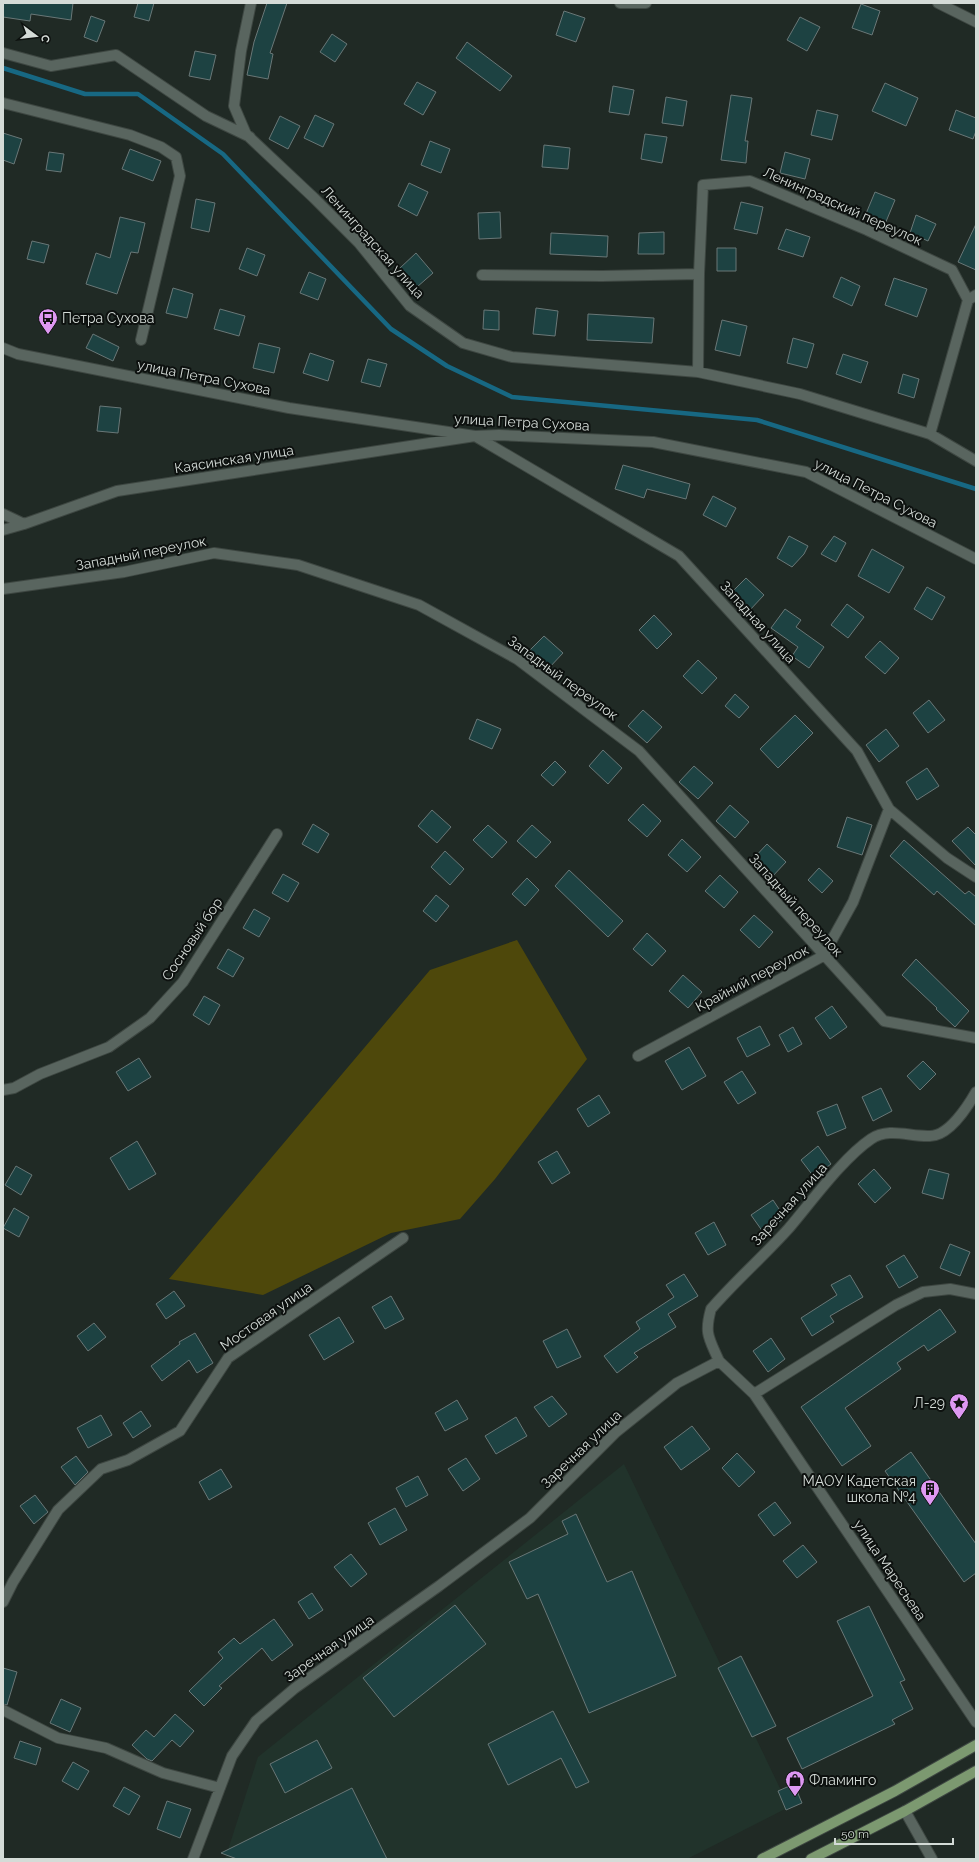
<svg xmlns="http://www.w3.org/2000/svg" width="979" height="1862" viewBox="0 0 979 1862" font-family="Raleway,sans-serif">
	<rect width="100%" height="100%" fill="#202a25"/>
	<!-- built -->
	<path fill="#21332b" d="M624 1464 789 1807 687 1859H225L258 1757Z"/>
	<!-- green -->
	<path fill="#4e480b" d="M517 940 587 1059 495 1179 460 1219 391 1233 263 1295 169 1279 430 970Z"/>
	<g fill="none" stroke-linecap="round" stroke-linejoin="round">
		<!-- stream -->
		<path stroke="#176883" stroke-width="4.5" d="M3 68 85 94H138L223 154 391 329 447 366 512 397 757 420 976 489"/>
	</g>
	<!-- building -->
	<path fill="#1d4242" stroke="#697777" d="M3 3H73L71 20 31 14 30 21 3 17Z
		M138 3H154L149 21 134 17Z
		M267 3H287L270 53 273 54 268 79 247 75 254 42Z
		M861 4 880 11 872 35 852 28Z
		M564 11 585 18 576 42 556 35Z
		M91 16 105 21 97 42 84 37Z
		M800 17 820 27 807 51 787 40Z
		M332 34 347 44 335 62 320 52Z
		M467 42 512 76 500 91 456 58Z
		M195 51 216 55 210 80 189 76Z
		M417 82 436 92 423 115 404 104Z
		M885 83 918 98 906 126 872 111Z
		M613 86 634 90 629 115 609 112Z
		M731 95 752 98 745 141H748L746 163 721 160Z
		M666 97 687 101 683 126 662 123Z
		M817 110 838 115 832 140 811 135Z
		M956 110 976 118V131L973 139 949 130Z
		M315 115 334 124 323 147 304 138Z
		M280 116 300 126 288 149 269 139Z
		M3 133 22 139 14 164 3 160Z
		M645 134 667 137 662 163 641 159Z
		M430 141 450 149 441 173 421 165Z
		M544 145 570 148 568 169 542 167Z
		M130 149 161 161 153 181 122 169Z
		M49 152 64 154 61 172 46 170Z
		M785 152 810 159 805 179 780 173Z
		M409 183 428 192 417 216 398 206Z
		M875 192 895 200 885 224 865 216Z
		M196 199 215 203 209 232 191 228Z
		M741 202 763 207 757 234 734 229Z
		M500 212 501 238 479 239 478 213Z
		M916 215 936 224 928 241 910 233Z
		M120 217 145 223 138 253 131 252 117 294 86 284 96 253 110 258Z
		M976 224V270L958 262Z
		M786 229 810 237 803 257 778 249Z
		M664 232V254H638L639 233Z
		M551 233 608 236 607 257 550 254Z
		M32 241 49 245 44 263 27 259Z
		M247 248 265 255 257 276 239 269Z
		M717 248H736V271H717Z
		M416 253 433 273 417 287 400 268Z
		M309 272 326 279 318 300 300 293Z
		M841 277 860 286 852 306 833 297Z
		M894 278 927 289 917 317 885 305Z
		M173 288 193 294 187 318 166 313Z
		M536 308 558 311 555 336 533 334Z
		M220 309 245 316 239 336 214 329Z
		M484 310 499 311V330L483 329Z
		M588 314 654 318 652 343 587 340Z
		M722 320 747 326 740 356 715 350Z
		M93 334 119 347 113 361 86 348Z
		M793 338 814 344 807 368 787 363Z
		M259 343 280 348 274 373 253 368Z
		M310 353 334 361 328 381 303 373Z
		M843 354 868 362 861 383 836 374Z
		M368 359 387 364 380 387 361 382Z
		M903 374 919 379 914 398 898 393Z
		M100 406 121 408 118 433 97 431Z
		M623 465 690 484 686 499 647 489 644 498 615 489Z
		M713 496 736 508 726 527 703 515Z
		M789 536 808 546 804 554 792 567 777 558Z
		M834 536 846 543 836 562 821 554Z
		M872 549 904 567 889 593 858 576Z
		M746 578 764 595 749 611 731 593Z
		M927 587 945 597 932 620 914 609Z
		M847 604 864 617 848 638 831 625Z
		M785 609 801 620 796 627 824 647 809 668 792 656 798 647 771 628Z
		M654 615 672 634 657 649 639 630Z
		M544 636 563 653 548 669 529 651Z
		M880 641 899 658 885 674 865 657Z
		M698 660 717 678 702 694 683 676Z
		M735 694 749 707 739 718 725 706Z
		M929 700 945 720 928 733 913 713Z
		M643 710 662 727 647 743 628 726Z
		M795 715 813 733 778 768 760 749Z
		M477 719 501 729 492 749 469 739Z
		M886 729 899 746 879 762 866 745Z
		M603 750 622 768 608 784 589 766Z
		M555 761 566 772 553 786 541 775Z
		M694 766 713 783 698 799 679 782Z
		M927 768 939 786 917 800 906 782Z
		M643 804 661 821 647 837 628 820Z
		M730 805 749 822 735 838 716 821Z
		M432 810 451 827 437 843 418 826Z
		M847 817 872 825 862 855 837 847Z
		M313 824 329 834 318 853 302 844Z
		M488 825 507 842 492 858 473 840Z
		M532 825 551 842 536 858 517 841Z
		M968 827 976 835V866L952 841Z
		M682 839 701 857 687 872 668 855Z
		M904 840 965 894 969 891 976 897V926L937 891 934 895 890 856Z
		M767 844 786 862 771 878 752 860Z
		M445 851 464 869 450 885 431 867Z
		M819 868 833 881 822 893 808 880Z
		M569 870 623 921 608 937 555 886Z
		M283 874 299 883 288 902 272 893Z
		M720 875 738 892 724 908 705 891Z
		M527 878 539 890 525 906 512 894Z
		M436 895 449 906 436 922 423 911Z
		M254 909 270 918 259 937 243 928Z
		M754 915 773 932 759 948 740 930Z
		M647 933 666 951 652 966 633 949Z
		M228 949 244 958 233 977 217 968Z
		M916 959 969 1011 955 1027 936 1009 937 1008 902 975Z
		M683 975 702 992 688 1008 669 991Z
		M204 996 220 1005 209 1025 193 1015Z
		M832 1006 847 1027 830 1039 815 1018Z
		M760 1026 770 1045 747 1057 737 1038Z
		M793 1027 802 1044 788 1052 779 1035Z
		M689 1047 706 1076 682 1090 665 1061Z
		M139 1058 151 1077 128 1091 116 1072Z
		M923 1061 936 1074 920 1090 907 1076Z
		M742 1071 756 1093 738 1104 724 1082Z
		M881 1088 892 1111 873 1121 862 1097Z
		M599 1095 610 1113 588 1127 577 1109Z
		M837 1104 846 1128 827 1136 817 1112Z
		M137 1141 156 1174 129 1190 110 1158Z
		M818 1146 831 1164 814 1177 801 1160Z
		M557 1151 570 1173 552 1184 538 1162Z
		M16 1166 32 1175 21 1195 5 1185Z
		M874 1169 891 1188 875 1203 858 1184Z
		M929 1169 949 1174 943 1199 922 1193Z
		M773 1200 785 1218 763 1232 751 1215Z
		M14 1208 29 1217 19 1237 3 1228Z
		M714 1222 726 1245 708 1255 695 1233Z
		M950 1244 970 1252 960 1276 940 1268Z
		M904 1255 918 1277 899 1288 886 1266Z
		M684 1274 698 1296 668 1314 676 1327 634 1353 638 1357 617 1373 604 1356 640 1329 636 1322 674 1297 666 1285Z
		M850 1275 863 1297 830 1316 834 1322 812 1336 801 1318 837 1295 831 1285Z
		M174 1291 185 1306 166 1319 156 1304Z
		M391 1296 404 1319 385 1329 372 1307Z
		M940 1309 956 1332 928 1351 924 1345 897 1363 901 1369 845 1408 871 1446 842 1466 801 1407Z
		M339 1317 354 1342 324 1360 309 1335Z
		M94 1323 106 1337 88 1351 77 1336Z
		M567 1329 581 1357 557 1368 543 1341Z
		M195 1333 213 1363 197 1373 189 1360 162 1381 151 1366 180 1344 179 1342Z
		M771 1338 785 1359 768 1372 753 1351Z
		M552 1396 567 1414 549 1427 534 1407Z
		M457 1400 468 1419 445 1431 435 1413Z
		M141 1411 151 1426 133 1438 123 1423Z
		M101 1415 112 1435 88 1448 77 1428Z
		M516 1417 527 1436 496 1454 485 1436Z
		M692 1426 710 1449 681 1470 664 1447Z
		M911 1452 976 1544V1573L964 1582 885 1471Z
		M737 1453 755 1472 739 1487 722 1468Z
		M76 1456 88 1472 75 1485 61 1467Z
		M466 1458 480 1479 463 1491 448 1469Z
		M221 1469 232 1487 209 1500 199 1482Z
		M418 1476 428 1495 406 1507 396 1488Z
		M35 1495 48 1512 34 1524 20 1506Z
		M775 1502 791 1523 774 1536 758 1515Z
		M395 1508 407 1530 380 1545 368 1523Z
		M576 1514 607 1582 632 1571 676 1676 589 1713 538 1594 527 1599 509 1562 568 1534 562 1521Z
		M803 1545 817 1562 797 1578 783 1561Z
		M351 1554 367 1574 351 1587 334 1567Z
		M312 1593 323 1610 309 1619 298 1602Z
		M455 1605 486 1644 394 1717 363 1678Z
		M869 1606 905 1680 900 1682 913 1709 892 1720 895 1724 802 1769 787 1738 873 1696 837 1621Z
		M274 1619 293 1645 272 1661 262 1648 219 1686 222 1688 204 1706 189 1691 223 1658 218 1652 234 1638 240 1644Z
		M741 1656 776 1726 752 1737 718 1668Z
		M3 1668 17 1672 7 1705 3 1704Z
		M61 1699 81 1708 70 1732 50 1723Z
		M553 1711 589 1782 576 1788 561 1758 508 1785 488 1744Z
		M175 1714 194 1731 180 1747 172 1740 152 1761 147 1759 132 1745 146 1730 154 1737Z
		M317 1740 332 1768 285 1793 270 1764Z
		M20 1741 41 1748 36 1765 14 1758Z
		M73 1762 89 1771 78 1790 62 1781Z
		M794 1784 802 1803 786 1810 778 1791Z
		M124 1787 140 1796 129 1815 113 1806Z
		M352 1788 387 1859H237L221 1853Z
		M167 1801 191 1809 180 1838 157 1829Z"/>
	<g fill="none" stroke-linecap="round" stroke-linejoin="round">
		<!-- minor casing -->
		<g stroke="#3e4742" stroke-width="12">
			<path id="minor" d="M251 3 241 51 234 106 246 134 314 198 359 243 410 306 463 343 512 357 698 372 800 394 930 434 976 461
				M620 3H646
				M938 3 976 22
				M3 53 51 66 116 55 206 116 250 137
				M3 103 130 135 161 147 176 157 180 176 141 340
				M482 275 602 276 699 274
				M3 348 18 354 289 408 475 436 499 435 653 442 806 472 976 559
				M698 372 699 274 703 185 750 181 867 230 952 270 968 300
				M930 434 968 300 976 295
				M3 514 24 524 117 491 475 436 679 556 857 751 889 809 947 858 976 877
				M3 530 24 524
				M3 589 124 572 214 553 298 565 419 605 517 659 639 751 884 1021 976 1038
				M638 1056 823 956 853 902 889 809
				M3 1090 14 1088 40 1074 109 1047 150 1018 183 982 277 834
				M719 1361 754 1394 976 1722
				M754 1394 896 1305 923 1292 950 1289 976 1294
				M3 1602 13 1582 58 1510 101 1469 128 1460 180 1431 228 1358 403 1238
				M3 1710 58 1738 106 1748 163 1773 220 1788
				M905 1811 932 1859
				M193 1859 232 1756 256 1721 295 1688 439 1586 530 1518 616 1432 677 1383 719 1361C709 1338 704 1334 711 1309 736 1280 764 1256 789 1228 812 1201 843 1158 871 1139 889 1127 910 1137 930 1136 949 1136 968 1106 976 1092"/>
		</g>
		<!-- major casing -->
		<g stroke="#3e4742" stroke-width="12">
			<path id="major" d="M762 1859 895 1791 976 1745
				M811 1859 905 1811 976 1771"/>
		</g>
		<!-- minor -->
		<use href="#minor" stroke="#59655f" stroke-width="10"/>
		<!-- major -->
		<use href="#major" stroke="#7c9970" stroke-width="10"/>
	</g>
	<!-- icons -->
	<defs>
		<g id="bus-pin" transform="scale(1)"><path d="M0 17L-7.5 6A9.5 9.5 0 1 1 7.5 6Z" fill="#de98f2" stroke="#0d110f"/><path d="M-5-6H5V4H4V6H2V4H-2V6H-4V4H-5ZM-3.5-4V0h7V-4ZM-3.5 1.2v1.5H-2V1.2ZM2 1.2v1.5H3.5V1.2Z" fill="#111"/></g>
		<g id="sight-pin" transform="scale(1)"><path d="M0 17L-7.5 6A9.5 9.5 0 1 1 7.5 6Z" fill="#de98f2" stroke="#0d110f"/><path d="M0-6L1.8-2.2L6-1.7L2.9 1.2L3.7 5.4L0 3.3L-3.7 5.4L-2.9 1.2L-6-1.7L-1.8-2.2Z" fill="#111"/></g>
		<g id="building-pin" transform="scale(1)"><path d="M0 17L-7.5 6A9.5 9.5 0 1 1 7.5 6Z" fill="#de98f2" stroke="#0d110f"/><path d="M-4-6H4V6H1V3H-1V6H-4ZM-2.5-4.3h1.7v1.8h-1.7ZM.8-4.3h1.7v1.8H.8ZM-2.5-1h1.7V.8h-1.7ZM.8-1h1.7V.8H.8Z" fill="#111"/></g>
		<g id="shop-pin" transform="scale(1)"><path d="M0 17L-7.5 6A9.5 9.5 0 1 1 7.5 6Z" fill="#de98f2" stroke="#0d110f"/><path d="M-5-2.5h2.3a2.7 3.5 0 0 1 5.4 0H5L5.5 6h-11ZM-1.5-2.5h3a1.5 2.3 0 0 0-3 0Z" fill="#111"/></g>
	</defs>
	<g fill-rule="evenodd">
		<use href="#bus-pin" x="48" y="318"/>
		<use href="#sight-pin" x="959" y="1403"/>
		<use href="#building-pin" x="930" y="1489"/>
		<use href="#shop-pin" x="795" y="1780"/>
	</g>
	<g text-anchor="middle" stroke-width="4" stroke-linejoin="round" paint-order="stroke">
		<!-- street labels -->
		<g font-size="14" fill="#d4dbd7" stroke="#0d110f">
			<text transform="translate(843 206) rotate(24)" y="5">Ленинградский переулок</text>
			<text transform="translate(373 242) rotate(48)" y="5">Ленинградская улица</text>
			<text transform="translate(204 377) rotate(11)" y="5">улица Петра Сухова</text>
			<text transform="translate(522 422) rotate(3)" y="5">улица Петра Сухова</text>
			<text transform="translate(234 459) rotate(-9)" y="5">Каясинская улица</text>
			<text transform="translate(876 493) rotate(27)" y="5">улица Петра Сухова</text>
			<text transform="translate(141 553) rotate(-11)" y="5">Западный переулок</text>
			<text transform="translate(758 622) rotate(48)" y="5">Западная улица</text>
			<text transform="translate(563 678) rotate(36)" y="5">Западный переулок</text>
			<text transform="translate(796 905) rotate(48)" y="5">Западный переулок</text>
			<text transform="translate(192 939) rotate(-56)" y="5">Сосновый бор</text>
			<text transform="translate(752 978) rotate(-28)" y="5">Крайний переулок</text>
			<text transform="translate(789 1204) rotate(-48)" y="5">Заречная улица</text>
			<text transform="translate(266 1316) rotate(-35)" y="5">Мостовая улица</text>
			<text transform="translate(581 1449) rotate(-44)" y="5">Заречная улица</text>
			<text transform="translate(890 1570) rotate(56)" y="5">улица Маресьева</text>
			<text transform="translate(329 1648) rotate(-35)" y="5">Заречная улица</text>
		</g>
		<!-- poi labels -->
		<g font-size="14" fill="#d4dbd7" stroke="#0d110f" text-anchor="start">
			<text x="62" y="323">Петра Сухова</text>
			<text x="945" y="1408" text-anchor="end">Л-29</text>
			<text x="916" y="1486" text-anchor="end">МАОУ Кадетская<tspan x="916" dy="16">школа №4</tspan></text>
			<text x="809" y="1785">Фламинго</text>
		</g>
	</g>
	<!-- border -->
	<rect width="979" height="1862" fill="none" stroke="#d4dbd7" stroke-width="8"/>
	<!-- north arrow -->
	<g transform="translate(36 36) rotate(105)" stroke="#0d110f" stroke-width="3" paint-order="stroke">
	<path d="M0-3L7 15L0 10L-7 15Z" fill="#d4dbd7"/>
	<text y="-6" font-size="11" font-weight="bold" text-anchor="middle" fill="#d4dbd7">С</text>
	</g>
	<!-- scale -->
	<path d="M835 1838v6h118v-6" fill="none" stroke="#d4dbd7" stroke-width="2"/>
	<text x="841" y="1838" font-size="12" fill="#d4dbd7" stroke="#0d110f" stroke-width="3" paint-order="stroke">50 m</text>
</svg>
